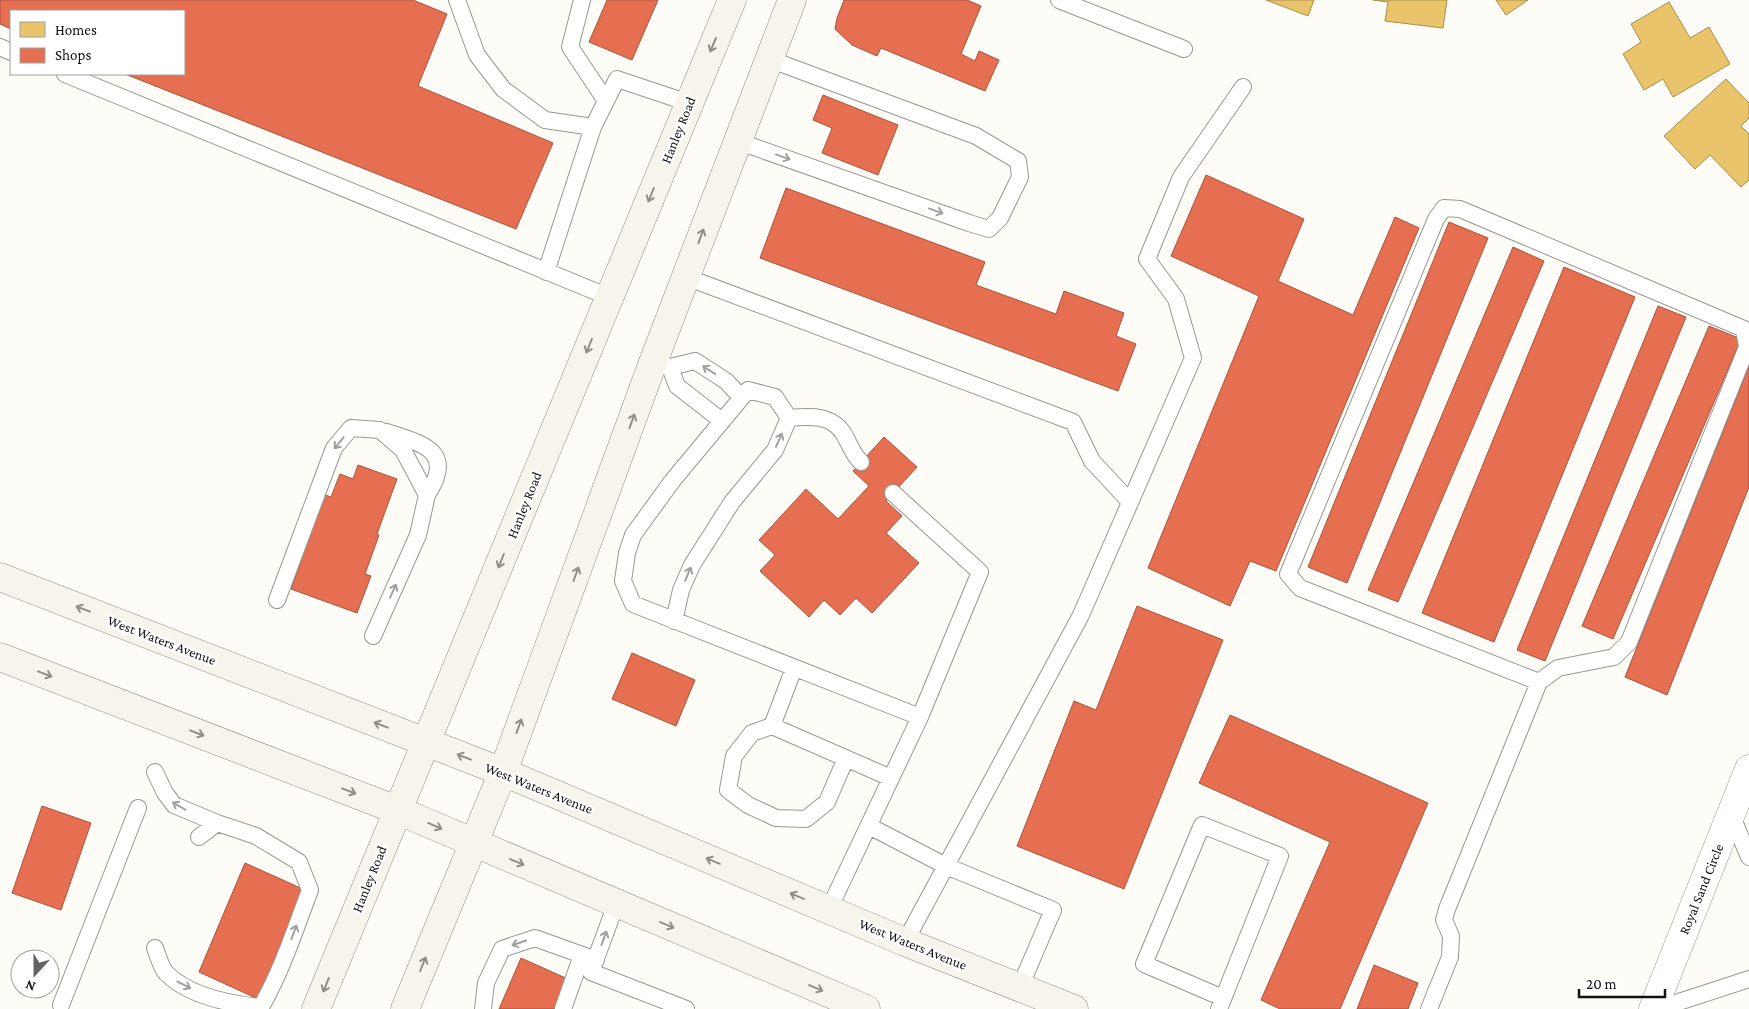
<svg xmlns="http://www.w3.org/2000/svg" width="1749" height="1009" viewBox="0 0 1749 1009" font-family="'Crimson Pro',serif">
	<rect width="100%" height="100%" fill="#fdfcf7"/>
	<!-- homes -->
	<path fill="#e9c46a" stroke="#a88e4f" d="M1266 0H1314L1308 16Z
		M1373 0H1447L1443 28 1385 21 1388 2Z
		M1496 0H1528L1506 15Z
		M1669 2 1690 38 1709 27 1730 64 1673 97 1663 79 1644 90 1623 54 1641 42 1631 24Z
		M1726 79 1749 103V118L1741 126 1749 134V180L1741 187 1710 155 1695 169 1664 136Z"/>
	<!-- shops -->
	<path fill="#e76f51" stroke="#a7533e" d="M0 0H413L447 14 418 86 553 143 516 229 125 74H184V11H11V29L0 24Z
		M607 0H658L632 60 589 42Z
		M844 0H967L981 6 961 54 975 61 979 51 999 60 985 91 881 48 877 56 852 45 835 29 837 18Z
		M823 95 898 125 878 175 822 153 832 128 813 120Z
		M1206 175 1304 219 1278 281 1353 315 1395 217 1419 228 1276 571 1250 561 1230 606 1148 568 1259 296 1171 256Z
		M786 188 985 262 976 285 1056 314 1064 291 1124 313 1116 336 1136 344 1118 391 760 258Z
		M1449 222 1488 238 1347 583 1308 567Z
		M1513 247 1544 261 1398 602 1368 590Z
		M1564 267 1635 297 1494 642 1422 613Z
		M1658 306 1686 317 1545 661 1517 650Z
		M1709 326 1741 339 1613 639 1582 626Z
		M1749 366V487L1667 695 1625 677Z
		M884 437 917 467 886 501 902 516 886 533 919 563 872 613 856 598 840 615 824 600 809 617 760 571 775 555 759 540 806 489 838 519 869 486 853 471Z
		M358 465 397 479 377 534 379 535 365 574 371 576 357 613 291 589 302 558 296 556 320 493 331 497 340 474 353 479Z
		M1137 606 1223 640 1124 889 1017 846 1074 701 1096 710Z
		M632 653 695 680 676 726 612 699Z
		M1230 715 1428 803 1340 1009H1280L1261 1000 1330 842 1199 783Z
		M42 806 91 823 61 910 12 893Z
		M245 863 305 890 258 999 199 972Z
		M521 958 570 980 558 1009H499Z
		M1374 965 1418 983 1408 1009H1357Z"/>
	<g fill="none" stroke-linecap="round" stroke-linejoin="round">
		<!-- lane casing -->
		<g stroke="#979795" stroke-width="18">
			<path id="lane" d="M457 0 477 55 503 89 545 120 593 127 546 272
				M582 0 570 47 606 101
				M1059 0 1184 49
				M0 47 11 52
				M65 74 609 297
				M593 127 617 79 689 103
				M737 141 969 223 989 229 1000 218 1020 177 1018 161 976 136 769 59
				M686 277 1073 422 1092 461 1130 502
				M652 365 670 367 695 361 726 381 741 397
				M670 367 677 386 722 421
				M387 432C423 444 456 451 427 495
				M861 462C853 455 850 445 845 436 833 414 810 416 789 418L775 397 748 390 673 480 633 535 627 553 623 581 633 604 920 717
				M277 600 334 448 351 428 380 430 403 450 427 495 418 535 373 636
				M674 621 681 590 692 565 732 502 775 450 789 418
				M794 668 772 726 891 778
				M772 726 752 733 734 756 728 790 748 805 776 818 806 819 827 802 846 758
				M155 772 165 793 174 805 217 823
				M1731 814 1749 857
				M869 826 946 866 1053 910 1020 987
				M616 904 591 972 686 1009
				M829 909 920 717 980 572 893 493
				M905 942 1081 615 1193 358 1176 299 1147 259 1181 177 1243 87
				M155 948C158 956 161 967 166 973 189 996 230 1004 261 1007 282 970 295 930 310 890L299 862 256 836 217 823 199 837
				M61 1005 138 808
				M483 1009 486 983 502 949 535 938 596 960
				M563 1009 582 955
				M1219 1009 1280 856 1202 825 1144 964 1223 998
				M1429 1009 1450 957 1451 936 1444 920 1447 909 1539 682 1558 668 1614 657 1629 642 1747 347 1744 329 1460 209 1444 208 1436 219 1288 574 1300 588 1539 682
				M1657 1009 1749 979"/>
		</g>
		<!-- street casing -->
		<g stroke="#979795" stroke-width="29">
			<path id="street" d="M1653 1009 1749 769"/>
		</g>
		<!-- secondary casing -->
		<g stroke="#8e8d8b" stroke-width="29">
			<path id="secondary" d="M0 577 503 772 905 942 1074 1009
				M0 657 397 810 866 1009
				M316 1009 732 0
				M405 1009 503 772 652 365 792 0"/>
		</g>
		<!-- lane -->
		<use href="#lane" stroke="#fffffe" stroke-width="16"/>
		<!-- street -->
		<use href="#street" stroke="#fffffe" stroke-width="28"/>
		<!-- secondary -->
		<use href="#secondary" stroke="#f6f4eb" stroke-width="28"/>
	</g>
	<!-- one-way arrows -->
	<defs><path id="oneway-shaft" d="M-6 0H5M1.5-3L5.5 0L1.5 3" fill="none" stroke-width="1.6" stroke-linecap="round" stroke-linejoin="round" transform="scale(1.25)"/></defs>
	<g stroke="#8f8e89">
		<use href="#oneway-shaft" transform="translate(713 45) rotate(113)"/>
		<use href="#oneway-shaft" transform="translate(651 195) rotate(112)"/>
		<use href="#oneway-shaft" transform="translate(701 236) rotate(-70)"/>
		<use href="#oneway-shaft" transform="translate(589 346) rotate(112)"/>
		<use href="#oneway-shaft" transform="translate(632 421) rotate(-70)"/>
		<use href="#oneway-shaft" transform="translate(501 561) rotate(112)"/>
		<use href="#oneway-shaft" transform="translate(576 574) rotate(-70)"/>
		<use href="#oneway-shaft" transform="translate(83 609) rotate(-159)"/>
		<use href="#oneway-shaft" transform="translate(45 674) rotate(21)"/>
		<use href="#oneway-shaft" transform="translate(381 725) rotate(-159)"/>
		<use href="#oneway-shaft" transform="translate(519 726) rotate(-70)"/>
		<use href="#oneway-shaft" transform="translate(197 733) rotate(21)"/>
		<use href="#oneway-shaft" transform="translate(464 757) rotate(-159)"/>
		<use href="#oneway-shaft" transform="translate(349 791) rotate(21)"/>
		<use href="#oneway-shaft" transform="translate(435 826) rotate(24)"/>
		<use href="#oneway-shaft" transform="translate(713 861) rotate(-157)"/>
		<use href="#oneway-shaft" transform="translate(517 862) rotate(23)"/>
		<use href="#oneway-shaft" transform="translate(797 896) rotate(-157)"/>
		<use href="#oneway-shaft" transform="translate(667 925) rotate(23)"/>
		<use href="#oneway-shaft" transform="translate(423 964) rotate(-68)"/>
		<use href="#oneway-shaft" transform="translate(326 985) rotate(112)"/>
		<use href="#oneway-shaft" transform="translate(816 988) rotate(23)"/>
	</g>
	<g stroke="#a0a09f">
		<use href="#oneway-shaft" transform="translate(783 157) rotate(20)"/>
		<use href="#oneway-shaft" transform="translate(936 211) rotate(20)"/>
		<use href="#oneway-shaft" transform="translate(709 370) rotate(-147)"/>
		<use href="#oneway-shaft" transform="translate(779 440) rotate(-66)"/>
		<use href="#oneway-shaft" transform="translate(339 443) rotate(129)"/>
		<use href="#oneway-shaft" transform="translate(688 574) rotate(-67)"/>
		<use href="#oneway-shaft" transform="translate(393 591) rotate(-66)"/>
		<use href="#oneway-shaft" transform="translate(179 806) rotate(-150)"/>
		<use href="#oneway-shaft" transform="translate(294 932) rotate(-70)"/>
		<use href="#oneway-shaft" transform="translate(604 938) rotate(-70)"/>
		<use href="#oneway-shaft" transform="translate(519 943) rotate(161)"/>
		<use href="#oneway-shaft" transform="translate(184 985) rotate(28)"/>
	</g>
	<g text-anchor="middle" stroke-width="5" stroke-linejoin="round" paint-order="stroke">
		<!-- street labels -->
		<g font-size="14" fill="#111" stroke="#fff">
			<text transform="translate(678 130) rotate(-68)" y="5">Hanley Road</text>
			<text transform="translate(524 505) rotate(-68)" y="5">Hanley Road</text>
			<text transform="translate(162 640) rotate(21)" y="5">West Waters Avenue</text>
			<text transform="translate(539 788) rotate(22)" y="5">West Waters Avenue</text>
			<text transform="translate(369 879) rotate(-68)" y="5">Hanley Road</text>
			<text transform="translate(1701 889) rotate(-68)" y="5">Royal Sand Circle</text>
			<text transform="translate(913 944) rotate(22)" y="5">West Waters Avenue</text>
		</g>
	</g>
	<!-- legend -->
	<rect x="10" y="10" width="175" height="65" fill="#ffffff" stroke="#a0a0a0"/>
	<rect x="20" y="22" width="25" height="15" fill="#e9c46a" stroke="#a0a0a0"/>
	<text x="55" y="35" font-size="15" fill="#111111">Homes</text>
	<rect x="20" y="48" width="25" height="15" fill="#e76f51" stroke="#a0a0a0"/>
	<text x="55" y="60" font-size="15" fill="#111111">Shops</text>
	<!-- north arrow -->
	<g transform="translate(35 974) rotate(201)"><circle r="24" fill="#ffffff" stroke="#a0a0a0"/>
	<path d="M0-4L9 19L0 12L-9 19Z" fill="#646362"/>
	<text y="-8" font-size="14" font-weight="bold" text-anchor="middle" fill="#111111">N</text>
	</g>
	<!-- scale -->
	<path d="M1579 989v8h86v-8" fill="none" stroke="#111111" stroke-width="2.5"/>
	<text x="1586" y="989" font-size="15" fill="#111111" stroke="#ffffff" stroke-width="4" paint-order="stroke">20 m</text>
</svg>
